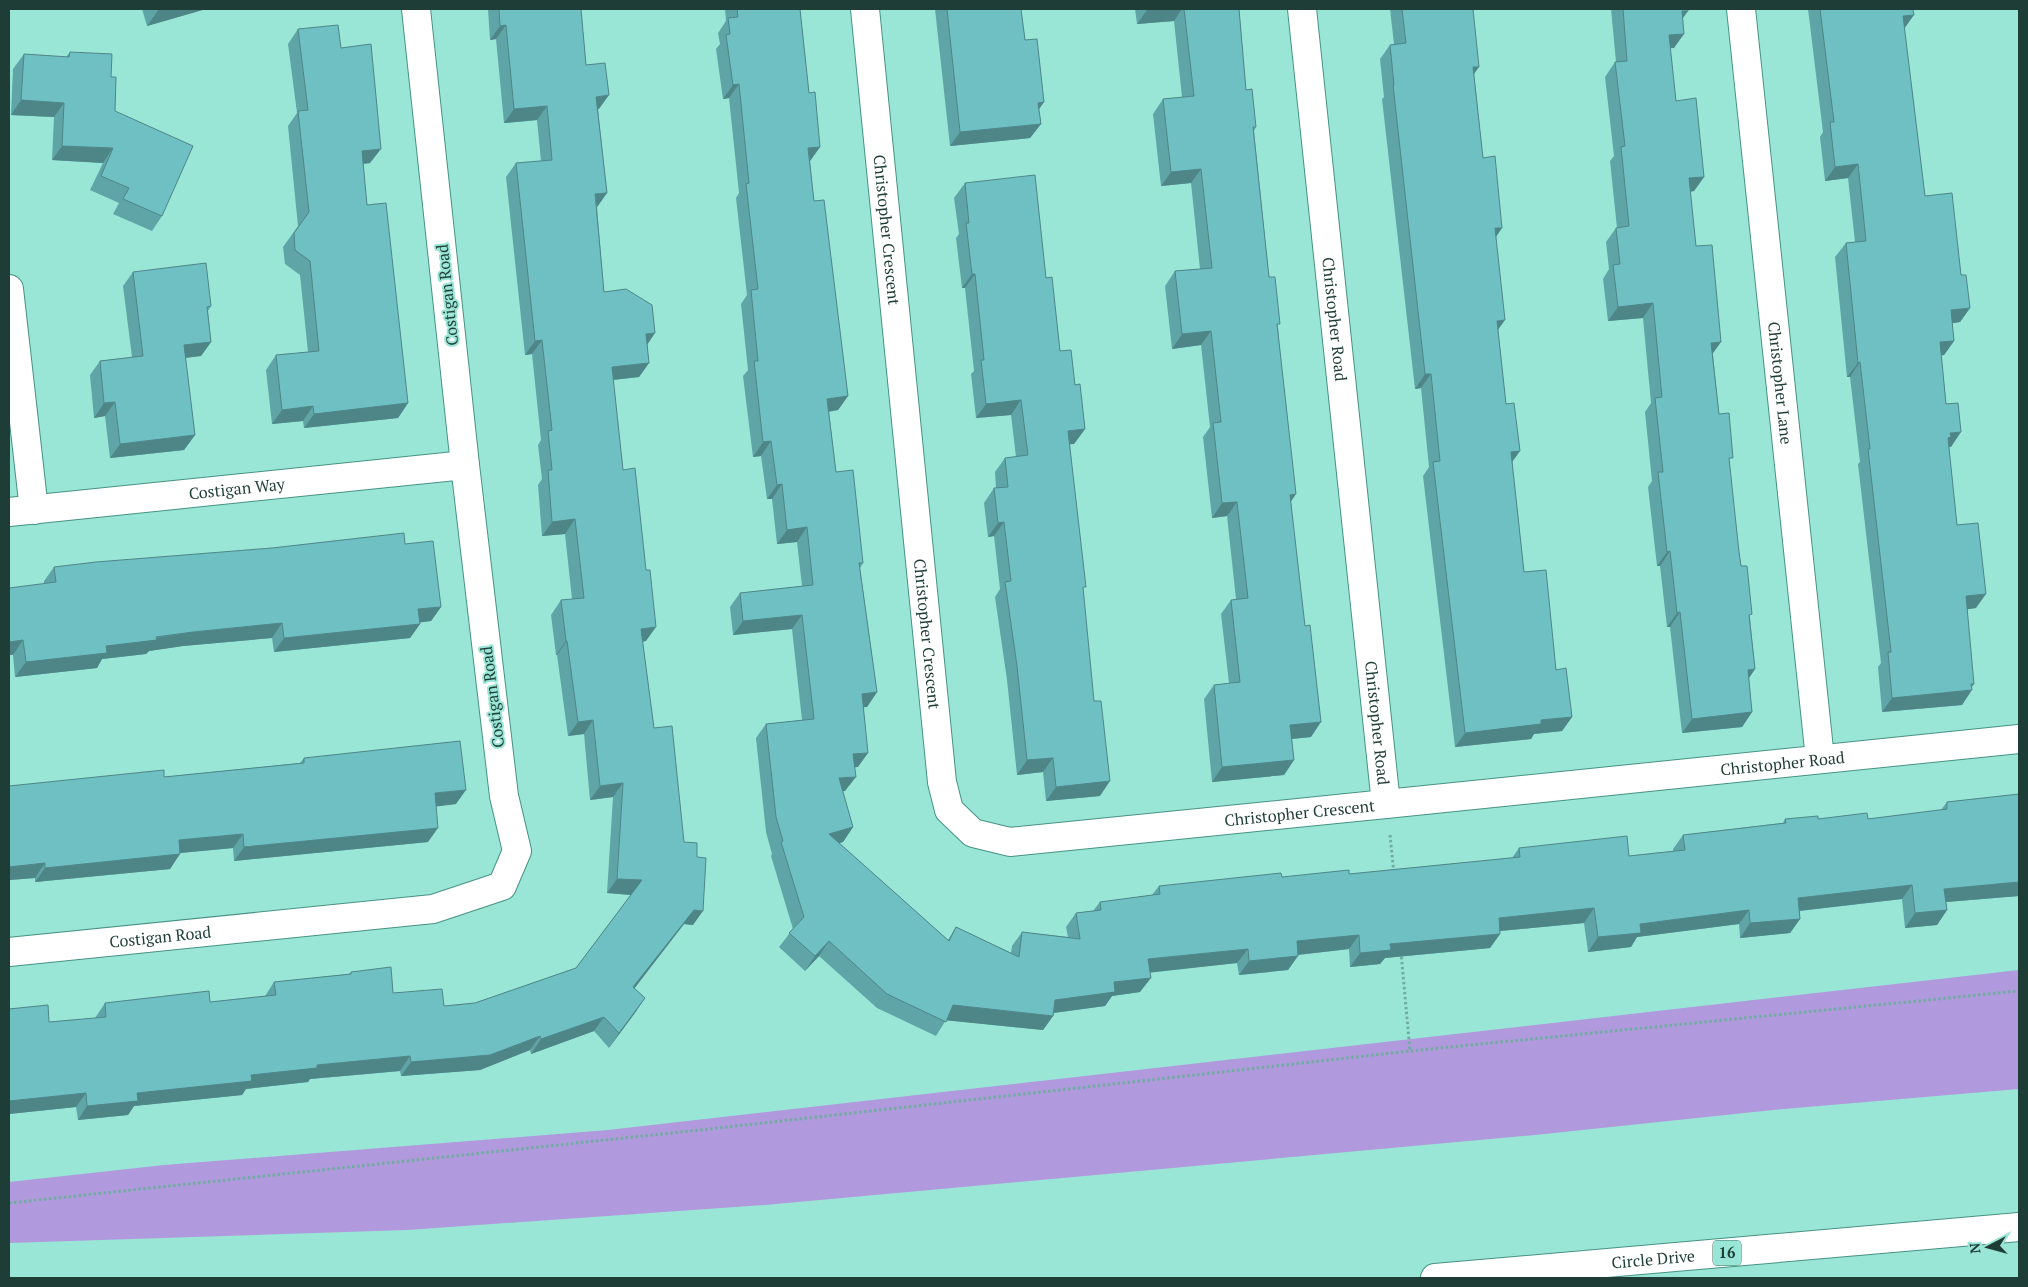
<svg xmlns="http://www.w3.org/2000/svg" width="2028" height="1287" viewBox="0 0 2028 1287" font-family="'PT Serif',serif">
	<rect width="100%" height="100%" fill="#9ae6d6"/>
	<!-- green -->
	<path fill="#b09add" d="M2019 970V1089L1773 1110 1535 1135 765 1205 407 1230 9 1243V1182L164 1165 608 1130Z"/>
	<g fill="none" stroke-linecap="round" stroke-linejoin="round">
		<!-- minor casing -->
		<g stroke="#469284" stroke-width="30">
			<g id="minor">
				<path id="s1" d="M865 9 942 782 949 810 973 833 1010 842 1386 804"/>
				<path id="s2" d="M1302 9 1386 804 2019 739"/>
				<path id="s3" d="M1741 9 1820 759"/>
				<path d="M9 289 34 510"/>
				<path id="s4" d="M9 512 465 465"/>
				<path id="s5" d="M9 952 433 909 502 886 517 851 504 796 465 465 416 9"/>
			</g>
		</g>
		<!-- highway casing -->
		<g stroke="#469284" stroke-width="30">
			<g id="highway">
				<path id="s6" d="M1435 1278 2019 1227"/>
			</g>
		</g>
		<!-- path -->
		<path stroke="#70ada0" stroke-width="3" stroke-dasharray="2.5 2.5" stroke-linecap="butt" d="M1390 835 1394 874
			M1401 952 1410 1051
			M9 1203 700 1130 1410 1051 2019 991"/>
		<!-- minor -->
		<use href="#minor" stroke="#fff" stroke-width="28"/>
		<!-- highway -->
		<use href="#highway" stroke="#fff" stroke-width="28"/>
	</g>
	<!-- wall -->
	<path fill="#5fa5a8" d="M142 9H206L147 26Z
		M488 9H581L586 65 599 109H598L607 193 597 207 604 292 647 344 649 363 639 377 613 380 623 470 646 641 642 642 654 728 693 925 684 924 634 988 645 998 609 1048 594 1031 531 1054 530 1050 480 1070 401 1076 400 1071 310 1079 308 1082 246 1089 242 1095 134 1106 128 1115 78 1120 76 1107 9 1114V1009L49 1022 95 1018 105 1003 210 1002 265 996 274 982 349 974 351 972 393 993 444 1006 475 1003 576 968 631 895 607 893 613 797 590 800 584 734 568 736 557 655H556L551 615 561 600 572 599 565 534 542 536 538 485 542 479 538 445 541 440 532 354 525 355 506 177 516 163 541 161 537 120 504 123 496 39 490 40Z
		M725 9H800L809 93 820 147 810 161 814 201 848 396 838 410 829 412 836 472 863 563 860 568 877 692 867 707H864L858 767H855L845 791H842L853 827 843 842 839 843 948 940 956 927 1011 953 1012 946 1022 932 1068 937 1066 927 1076 913 1093 911 1100 902 1152 895 1159 886 1282 877 1349 874 1512 858 1519 848 1629 856 1673 851V849L1683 835 1783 823 1785 819H1868L1941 810 1947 802 2019 794V896L1946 902 1947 910 1937 925 1905 928 1902 899 1800 911V919L1790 933 1740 938 1739 924 1637 937 1631 947 1588 952 1584 923 1500 931V934L1490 948 1385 958 1380 964 1350 967 1349 949 1298 955 1288 970 1239 975 1237 963 1150 972 1140 992 1112 996 1105 1006 1054 1013 1053 1016 1043 1030 946 1020 936 1036 877 1008 819 956 805 971 779 947 793 929 771 856 772 854 766 832 756 738 766 724 802 720 792 629 733 635 730 607 740 593 802 586 797 542 777 544 772 499H767L761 456 753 457 743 376 748 370 741 304 747 295 736 198 739 193 729 98 723 99 716 49 720 44 718 33 726 21Z
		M935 9H1021L1025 40 1044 102 1039 109 1041 124 1030 138 950 146Z
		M1135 9H1239L1246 90 1256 127 1254 131 1269 277 1278 327 1291 502 1311 737 1292 739 1294 760 1284 775 1212 782 1204 699 1214 685 1229 683 1221 614 1231 600 1236 599 1227 516 1212 518 1203 437 1210 427 1201 345 1172 349 1165 286 1175 271 1200 269 1191 183 1161 186 1153 114 1163 99 1182 97 1174 21 1137 24Z
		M1390 9H1473L1474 74 1483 158 1502 228 1496 237 1498 330 1524 572 1572 717 1562 731 1534 734 1531 739 1455 747 1423 476 1429 467 1421 388 1415 389 1382 99 1384 97 1380 59 1390 45 1394 44Z
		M1611 9H1688L1682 18 1674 48H1670L1676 101 1704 177 1694 191 1690 192 1696 246 1713 355 1719 414 1729 463 1739 552 1750 618 1755 669 1748 679 1752 712 1742 727 1682 733 1670 627H1667L1660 566H1657L1648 487 1652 481 1645 412 1651 403 1643 318 1608 321 1603 279 1609 269 1606 242 1616 228H1617L1610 161 1614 156 1605 77 1615 62H1616Z
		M1808 9H1913L1904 28 1925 196 1961 275 1970 308 1960 322 1952 323 1954 341 1944 355H1941L1951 447H1949L1957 525 1976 608 1967 609 1971 687 1962 705 1882 712 1878 667 1881 663 1858 464 1860 462 1850 377H1847L1835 257 1846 243 1855 242 1848 178 1825 181 1820 137 1823 132Z
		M298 29 341 48 370 163 363 164 367 205 408 403 398 418 304 428 303 421 272 424 266 370 276 355 308 352 300 275 285 264 283 247 298 226 288 126 297 113 288 44Z
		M70 52 111 77 115 111 162 216 152 231 113 214 119 203 90 190 103 163 52 160 54 117 11 115 13 69 24 54 66 57Z
		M965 183 1046 278 1060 351 1075 385 1085 429 1074 444H1070L1083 591 1100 796 1046 801 1043 772 1017 775 1007 680 995 597 1000 589 994 536 988 537 984 503 994 488H996L995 472 1005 458 1016 457 1011 415 976 418 971 374 974 371 965 288H962L956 238 959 234 954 198Z
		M133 272 211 306 208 311 211 342 201 356 185 358 195 435 184 450 110 458 105 416 94 418 90 375 100 361 132 357 123 286Z
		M405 544 441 607 431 621 420 622V624L410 638 274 652 272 638 183 646 149 651 146 654 102 659 97 668 15 677 13 655 44 584V581L54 567Z
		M304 758 456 804 436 806 428 842 234 861 233 848 180 853 170 869 35 882V878L9 880V786L164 777 300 763Z"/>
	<!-- shaded-wall -->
	<path fill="#4e8688" d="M159 9H206L147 26Z
		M1159 9H1182L1174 21 1137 24 1147 10Z
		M1682 11H1688L1678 25Z
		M1914 15 1904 29 1903 16Z
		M506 25 496 39 490 40 500 26Z
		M1684 34 1674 48 1659 49 1669 35Z
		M1473 67H1479L1469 81Z
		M739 84 729 98 723 99 733 85Z
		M609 95 599 109 586 111 596 97Z
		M21 100 64 103 54 117 11 115Z
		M1044 102 1034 116 1038 103Z
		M547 106 537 120 504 123 514 109Z
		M1041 124 1030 138 950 146 960 132Z
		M62 146 113 148 103 163 52 160Z
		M820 147 810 161 808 148Z
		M381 149 370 163 352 165 362 151Z
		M1858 164 1848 178 1825 181 1835 167Z
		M1201 169 1191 183 1161 186 1171 172Z
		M1704 177 1694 191 1679 193 1689 178Z
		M607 193 597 207 595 194Z
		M1495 228H1502L1492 242Z
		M972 274H975L965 288H962Z
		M1653 303 1643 318 1608 321 1618 307Z
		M1970 308 1960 322 1941 325 1951 310Z
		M1505 320 1495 334 1497 321Z
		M1211 331 1201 345 1172 349 1182 334Z
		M655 333 645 348 646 334Z
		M542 340 532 354 525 355 535 341Z
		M1954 341 1944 355 1930 357 1940 342Z
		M211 342 201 356 174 359 184 345Z
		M1721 342 1711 356V343Z
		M1860 362 1850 377H1847L1858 363Z
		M649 363 639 377 602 381 612 367Z
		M1425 374H1431L1421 388 1415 389Z
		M848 396 838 410 817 413 827 399Z
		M1021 400 1011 415 976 418 986 404Z
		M115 402 105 416 94 418 104 403Z
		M408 403 398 418 304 428 314 414Z
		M313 406 303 421 272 424 282 410Z
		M1085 429 1074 444 1058 445 1068 431Z
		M1961 432 1951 447H1944L1950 433Z
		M195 435 184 450 110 458 120 444Z
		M771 441 761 456 753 457 763 442Z
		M1520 451 1510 465 1511 452Z
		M782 484 772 499H767L777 485Z
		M1296 494 1286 509 1290 495Z
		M1237 502 1227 516 1212 518 1222 503Z
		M575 519 565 534 542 536 552 522Z
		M1004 522 994 536 988 537 998 523Z
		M807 527 797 542 777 544 787 530Z
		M1670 551 1660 566H1657L1667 552Z
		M1986 594 1976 608 1956 611 1966 596Z
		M441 607 431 621 408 624 418 609Z
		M1680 612 1670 627H1667L1677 613Z
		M802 615 792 629 733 635 743 621Z
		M282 623 272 638 183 646 149 651 146 654 102 659 97 668 15 677 26 662 106 646 193 632Z
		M420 624 410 638 274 652 284 638Z
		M656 627 646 641 631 643 641 629Z
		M23 640 13 655H9V642Z
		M566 641H567L557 655H556Z
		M1755 669 1745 684 1748 670Z
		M1974 684 1969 691 1972 690 1962 705 1882 712 1892 698Z
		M877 692 867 707 852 708 862 694Z
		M1752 712 1742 727 1682 733 1692 719Z
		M1572 717 1562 731 1534 734 1531 739 1455 747 1465 733 1541 720Z
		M593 720 584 734 568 736 578 722Z
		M1321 722 1311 737 1280 740 1290 725Z
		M868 753 858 767 843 768 853 754Z
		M1053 758 1043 772 1017 775 1027 760Z
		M1294 760 1284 775 1212 782 1222 767Z
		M856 777 845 791 829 793 839 778Z
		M1110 781 1100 796 1046 801 1056 787Z
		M623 783 613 797 590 800 600 786Z
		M466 790 456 804 425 808 435 793Z
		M853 827 843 842 819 849 829 834Z
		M438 828 428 842 234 861 244 847Z
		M243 834 233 848 169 854 179 840Z
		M180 854 170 869 35 882 45 868Z
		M45 863 35 878 9 880V867Z
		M617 879 642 880 632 895 607 893Z
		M2019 882V896L1934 903 1944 889Z
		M1912 885 1902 899 1788 912 1798 898Z
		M1594 908 1584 923 1489 932 1499 918Z
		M694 910 703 911 693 925 684 924 624 1002 633 987Z
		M1749 910 1739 924 1637 937 1631 947 1588 952 1598 937 1640 924Z
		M1947 910 1937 925 1905 928 1915 913Z
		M1800 919 1790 933 1740 938 1750 923Z
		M1500 934 1490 948 1385 958 1380 964 1350 967 1360 953 1390 944Z
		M1359 935 1349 949 1287 956 1297 941Z
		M829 941 819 956 805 971 815 956Z
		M1248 949 1237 963 1138 974 1148 959Z
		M1298 956 1288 970 1239 975 1249 961Z
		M1151 978 1140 992 1112 996 1105 1006 1045 1014 1055 1000 1114 982Z
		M645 998 635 1013 609 1048 619 1033Z
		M953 1005 1053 1016 1043 1030 943 1020Z
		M604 1017 594 1031 531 1054 541 1039Z
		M540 1036 530 1050 480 1070 401 1076 411 1062Z
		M410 1056 400 1071 310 1079 308 1082 246 1089 242 1095 134 1106 128 1115 78 1120 87 1106 137 1093 317 1065Z
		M86 1093 76 1107 9 1114V1101Z"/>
	<!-- building -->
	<path fill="#6fc0c3" stroke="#4e8688" d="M499 9H581L586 65 605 63 609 95 596 97 607 193 595 194 604 292 626 289 652 305 655 333 646 334 649 363 612 367 623 470 635 468 646 570H650L656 627 641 629 654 728 672 726 684 842 697 843V857L706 858 703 911 694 910 633 987 645 998 619 1033 604 1017 541 1039 540 1036 490 1055 411 1062 410 1056 317 1065V1068L251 1075 252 1081 137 1093 138 1101 87 1106 86 1093 9 1101V1009L48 1005 49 1022 106 1017 105 1003 209 991 210 1002 276 995 274 982 351 974V972L391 967 393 993 442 989 444 1006 475 1003 576 968 642 880 617 879 623 783 600 786 593 720 578 722 567 641H566L561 600 584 598 575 519 552 522 548 470H552L548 431 552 430 542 340 535 341 516 163 552 160 547 106 514 109 506 25 500 26Z
		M737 9H800L809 93 815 92 820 147 808 148 814 201 824 200 848 396 827 399 836 472 853 470 863 563H859L877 692 862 694 868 753 853 754 856 777 839 778 853 827 829 834 949 941 956 927 1019 957 1022 932 1080 939 1076 913 1101 910 1100 902 1160 894 1159 886 1281 873 1282 877 1349 870V874L1520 857 1519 848 1627 836 1629 856 1685 850 1683 835 1786 823 1785 819 1818 816V819L1867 813 1868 819 1947 809V802L2019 794V882L1944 889 1947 910 1915 913 1912 885 1798 898 1800 919 1750 923 1749 910 1640 924 1641 933 1598 937 1594 908 1499 918 1500 934 1390 944 1391 950 1360 953 1359 935 1297 941 1298 956 1249 961 1248 949 1148 959 1151 978 1114 982 1115 992 1055 1000 1053 1016 953 1005 946 1022 887 994 829 941 815 956 789 933 804 917 781 842 783 841 776 817 766 724 814 719 802 615 743 621 740 593 813 585 807 527 787 530 782 484 777 485 771 441 763 442 754 361H758L751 290 758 289 746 184 749 183 739 84 733 85 726 35 730 34 728 18 738 17Z
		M947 9H1021L1025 40 1037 39 1044 102 1038 103 1041 124 960 132Z
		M1147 9H1159L1147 10Z
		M1184 9H1239L1246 90 1252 89 1256 127H1253L1269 277H1275L1280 324H1277L1296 494 1290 495 1305 626 1310 625 1321 722 1290 725 1294 760 1222 767 1214 685 1240 682 1231 600 1248 598 1237 502 1222 503 1213 423 1221 422 1211 331 1182 334 1175 271 1212 268 1201 169 1171 172 1163 99 1194 96Z
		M1402 9H1473L1479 67H1473L1483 158 1495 156 1502 228H1495L1505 320 1497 321 1506 404 1514 403 1520 451 1511 452 1524 572 1546 570 1556 670 1566 668 1572 717 1541 720V724L1465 733 1433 462 1440 461 1431 374H1425L1393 85H1394L1390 45 1406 43Z
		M1623 9H1688V11H1682L1684 34 1669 35 1676 101 1696 98 1704 177 1689 178 1696 246 1712 245 1721 342 1711 343 1719 414 1729 413 1733 458H1729L1739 552 1741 566H1747L1752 614 1749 615 1755 669 1748 670 1752 712 1692 719 1680 612 1677 613 1670 551 1667 552 1658 472H1663L1655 398 1662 397 1653 303 1618 307 1613 265 1620 264 1616 228 1629 226 1621 147 1625 146 1615 62 1627 61Z
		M1820 9H1913L1914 15 1903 16 1925 196 1952 193 1961 275H1966L1970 308 1951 310 1954 341 1940 342 1946 404 1958 403 1961 432 1950 433 1951 437 1948 438 1957 525 1978 523 1986 594 1966 596 1974 684H1971L1972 690 1892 698 1888 652H1891L1868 449H1870L1860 362 1858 363 1846 243 1866 241 1858 164 1835 167 1830 122H1834Z
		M338 25 341 48 371 44 381 149 362 151 367 205 386 203 408 403 314 414 313 406 282 410 276 355 319 351 310 261 295 250 294 233 309 212 298 111 308 110 298 29Z
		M70 52 112 54 111 77H116L115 111 193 146 162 216 123 199 129 188 101 176 113 148 62 146 64 103 21 100 24 54 69 57Z
		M1035 175 1046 278 1052 277 1060 351 1071 350 1075 385 1080 384 1085 429 1068 431 1086 587H1083L1094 701H1101L1110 781 1056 787 1053 758 1027 760 1017 666 1005 582 1011 581 1004 522 998 523 994 488 1008 487 1005 458 1028 455 1021 400 986 404 981 360H984L975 274H972L966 223H969L965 183Z
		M206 263 211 306 207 307 211 342 184 345 195 435 120 444 115 402 104 403 100 361 143 356 133 272Z
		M404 533 405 544 433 541 441 607 418 609 420 624 284 638 282 623 193 632 156 637 157 640 106 646 107 653 26 662 23 640 9 642V588L56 582 54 567 96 562 272 548Z
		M460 741 466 790 435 793 438 828 244 847 243 834 179 840 180 854 45 868V863L9 867V786L164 770V777L304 763V758Z"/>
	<g text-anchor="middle" stroke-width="4" stroke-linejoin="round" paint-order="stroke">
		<!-- shield labels -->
		<rect fill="#9ae6d6" stroke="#427066" stroke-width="1" x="1713" y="1240.5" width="28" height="25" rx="4"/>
		<g font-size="15" font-weight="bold" fill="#1d3d36">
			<text x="1727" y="1258">16</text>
		</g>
		<!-- street labels -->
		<g font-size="16" fill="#1d3d36" stroke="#9ae6d6">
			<text dy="6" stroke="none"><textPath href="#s1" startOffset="222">Christopher Crescent</textPath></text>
			<text transform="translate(447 295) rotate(-96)" y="6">Costigan Road</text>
			<text dy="6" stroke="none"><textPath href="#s2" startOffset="312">Christopher Road</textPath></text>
			<text dy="6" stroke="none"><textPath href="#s3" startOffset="376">Christopher Lane</textPath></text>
			<text dy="6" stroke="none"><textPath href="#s4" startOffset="229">Costigan Way</textPath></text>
			<text dy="6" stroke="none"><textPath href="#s1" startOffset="628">Christopher Crescent</textPath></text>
			<text transform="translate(492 697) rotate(-97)" y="6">Costigan Road</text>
			<text dy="6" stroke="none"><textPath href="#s2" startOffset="718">Christopher Road</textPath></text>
			<text dy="6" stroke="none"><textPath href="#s2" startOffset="1198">Christopher Road</textPath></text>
			<text dy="6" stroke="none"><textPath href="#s1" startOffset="1168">Christopher Crescent</textPath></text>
			<text dy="6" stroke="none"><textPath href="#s5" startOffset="152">Costigan Road</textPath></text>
			<text dy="6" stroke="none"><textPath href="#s6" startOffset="219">Circle Drive</textPath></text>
		</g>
	</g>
	<!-- border -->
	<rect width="2028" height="1287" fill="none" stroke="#1d3d36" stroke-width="20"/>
	<!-- north arrow -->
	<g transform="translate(1988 1247) rotate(264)" stroke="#9ae6d6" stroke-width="4" paint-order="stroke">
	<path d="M0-4L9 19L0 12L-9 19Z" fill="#1d3d36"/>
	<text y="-8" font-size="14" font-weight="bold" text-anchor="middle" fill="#1d3d36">N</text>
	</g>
</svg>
